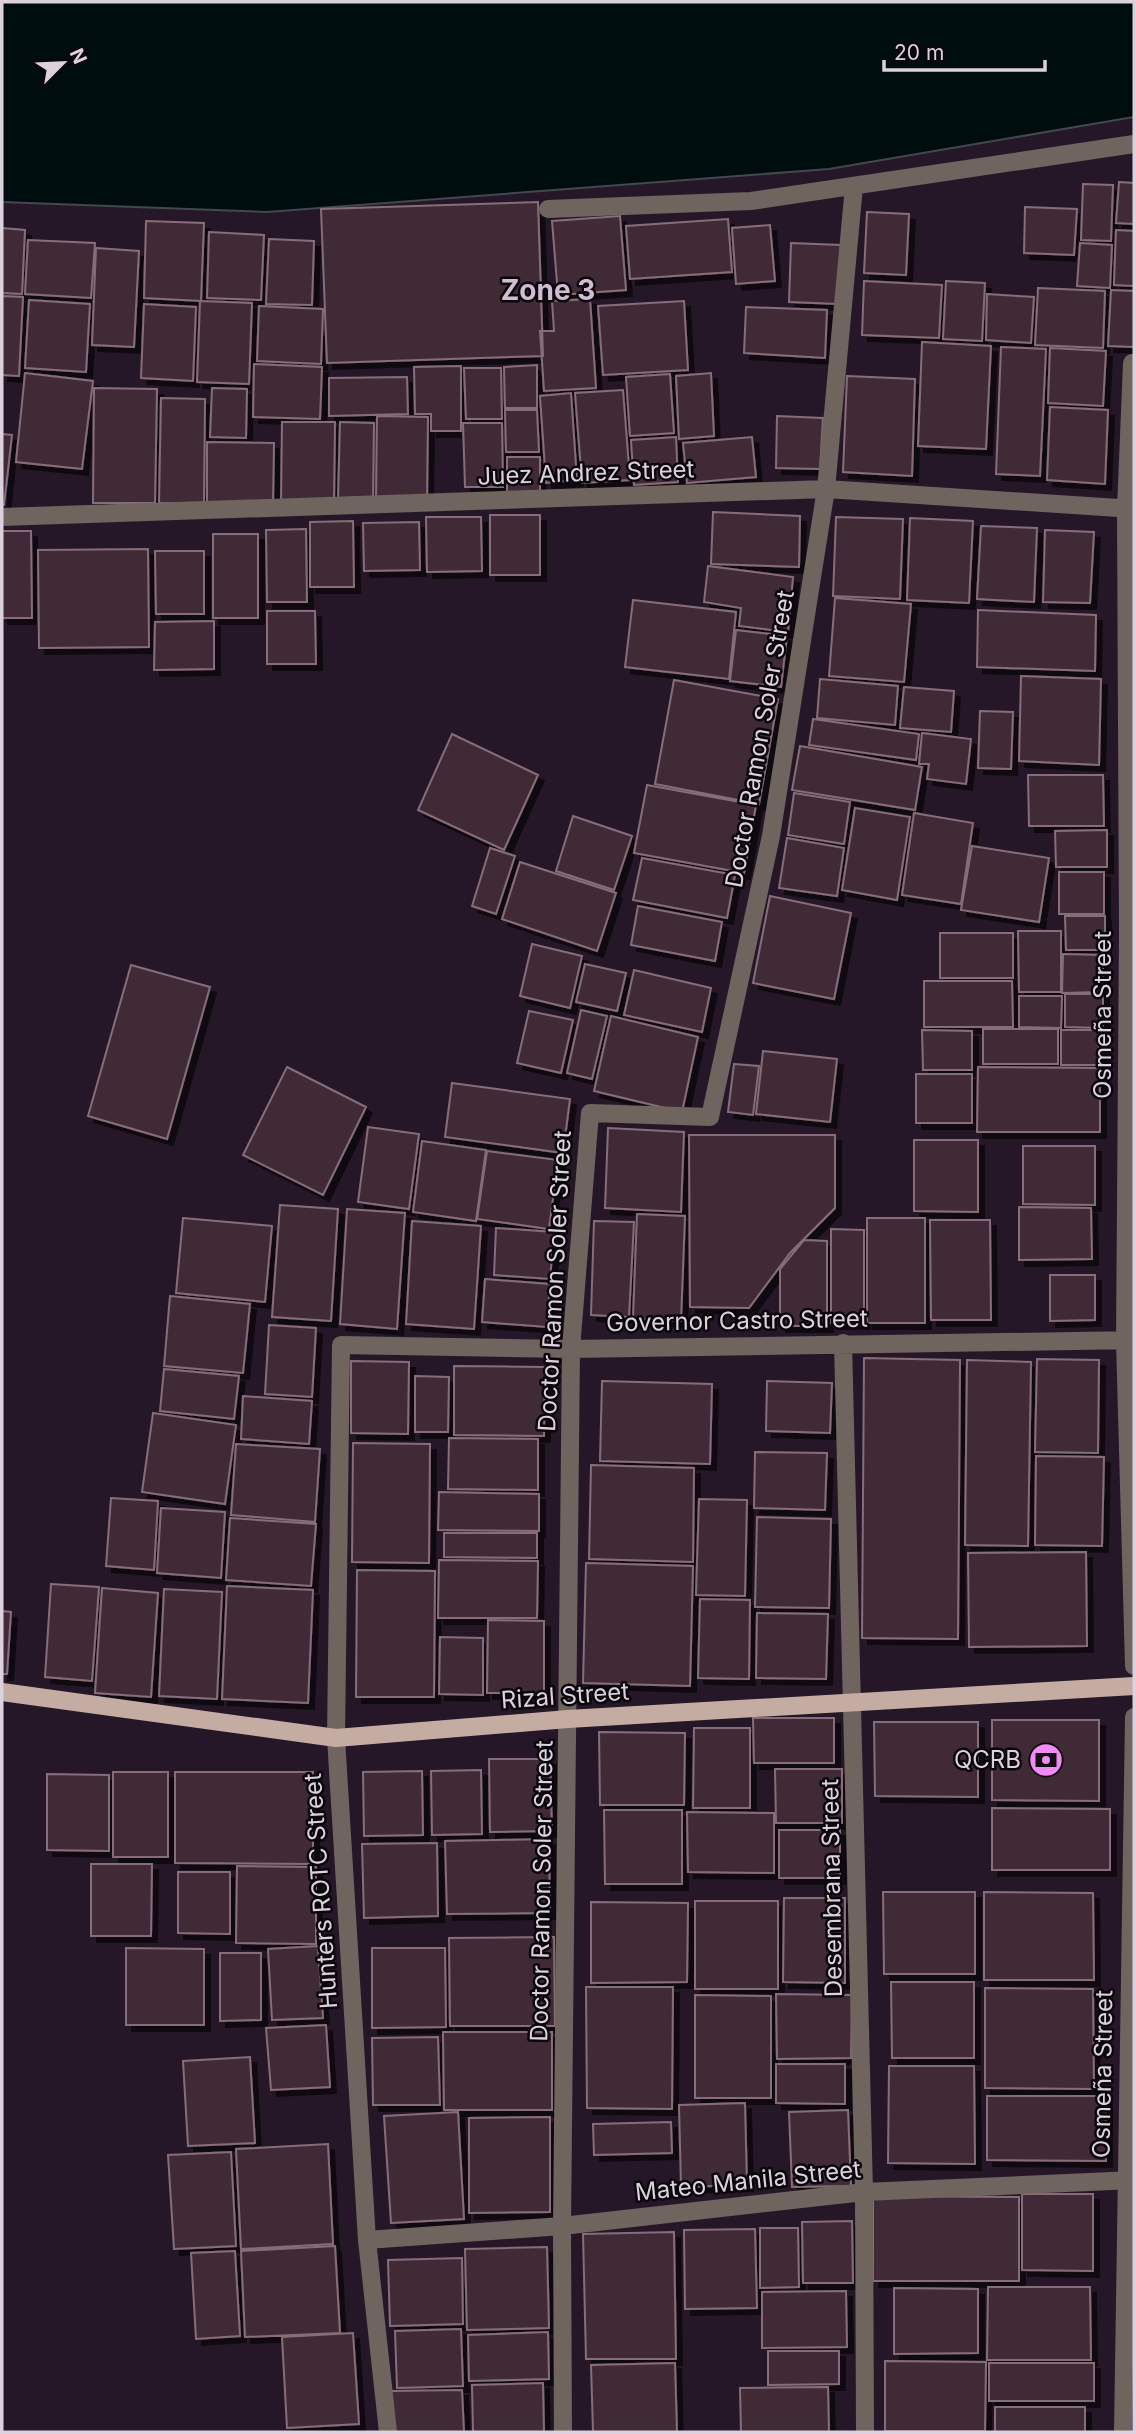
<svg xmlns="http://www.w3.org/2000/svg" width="1136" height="2434" viewBox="0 0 1136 2434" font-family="Inter,sans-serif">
	<defs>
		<filter id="shadow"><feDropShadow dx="6" dy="6" stdDeviation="0" flood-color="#0009"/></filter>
	</defs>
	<rect width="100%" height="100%" fill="#251728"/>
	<!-- water -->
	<path fill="#000d0f" stroke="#42484d" stroke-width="2" d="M2 2H1134V117L829 169 267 212 2 202Z"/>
	<!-- building -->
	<path fill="#412b35" stroke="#876d79" stroke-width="2" filter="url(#shadow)" d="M1119 182 1134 183V224L1116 223Z
		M1083 184 1113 185 1111 241 1081 240Z
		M538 202 543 356 327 363 321 209Z
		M1025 207 1077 209 1074 255 1024 253Z
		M867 212 909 214 906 275 864 273Z
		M620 216 626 290 558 295 552 221Z
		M728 219 732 272 630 279 626 226Z
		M146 221 204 223 201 301 144 298Z
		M770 225 775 281 736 284 732 228Z
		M2 228 25 230 22 294 2 293Z
		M1116 230 1134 231V286L1114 285Z
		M209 232 264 235 261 300 207 298Z
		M269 239 314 241 312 305 266 304Z
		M28 240 95 243 91 298 25 294Z
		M791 243 841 245 838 304 789 302Z
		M1080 243 1112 245 1110 288 1077 286Z
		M96 248 139 251 134 347 92 345Z
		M864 281 942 285 939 338 862 335Z
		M946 281 985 283 982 341 943 339Z
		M1038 288 1105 291 1103 348 1035 345Z
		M1111 290 1134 291V347L1108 346Z
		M987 294 1034 297 1031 343 986 340Z
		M2 296 23 297 19 376 2 375Z
		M590 299 596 388 544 391 540 331H554L552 301Z
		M29 300 90 304 86 372 25 368Z
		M200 301 252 303 249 384 197 382Z
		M684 301 688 370 603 375 598 306Z
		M144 304 196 307 193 381 141 378Z
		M259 306 323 309 321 364 257 361Z
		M746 307 827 310 825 358 744 353Z
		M922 342 991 346 986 449 918 446Z
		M1001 347 1046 349 1040 476 996 474Z
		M1050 348 1106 351 1103 406 1048 403Z
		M254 364 322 367 320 419 253 417Z
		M537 365V408H505L504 367Z
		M461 366V431H431V414H415L414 367Z
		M464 368H501L502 419H466Z
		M25 373 93 381 82 469 16 462Z
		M711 373 714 436 679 439 676 376Z
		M670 374 674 433 630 436 626 377Z
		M847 376 915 379 912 476 843 472Z
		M407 377 408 414 329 416V378Z
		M94 388 157 389 155 503H93Z
		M212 388 247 389 246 438 210 437Z
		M623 390 630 480 582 483 575 393Z
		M571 393 577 480 546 483 540 396Z
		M161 398 205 399 204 503H159Z
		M1050 407 1108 410 1105 484 1047 480Z
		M505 410H537L539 452H506Z
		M377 416 428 417 427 501 376 500Z
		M777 416 823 418 820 469 776 468Z
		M282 422H335L334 503 281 502Z
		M340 422 374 423 373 501 338 500Z
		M463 423H502L503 487H465Z
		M2 434 12 435 4 505H2Z
		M676 437 678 482 634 485 631 440Z
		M752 437 756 477 687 483 683 443Z
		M207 442 274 443 273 505 207 503Z
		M507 457H540V493H507Z
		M713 512 800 516 799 567 711 564Z
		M490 515H540V575H490Z
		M426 517H481L482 571 427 572Z
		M836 517 903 519 900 599 833 596Z
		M910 518 973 521 969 603 907 600Z
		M353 521 354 587H310V522Z
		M419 522 420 570 364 571 363 523Z
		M981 526 1037 528 1034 602 977 599Z
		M306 529 307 602H267L266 530Z
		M1045 530 1094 532 1090 603 1043 602Z
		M2 531H31L32 618H2Z
		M213 534H258V618H213Z
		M148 549 149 647 39 648 38 550Z
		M155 551H204V614H156Z
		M708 566 793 577 788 632 739 626 741 608 704 602Z
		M835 598 911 604 904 682 829 676Z
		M633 600 736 612 729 679 625 667Z
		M978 610 1096 615 1095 671 977 667Z
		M267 611H315L316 664H267Z
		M214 621V669L154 670 155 622Z
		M736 630 787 636 781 687 730 681Z
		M1021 676 1101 679 1099 765 1019 761Z
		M820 679 898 686 895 725 817 718Z
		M674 680 778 699 759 804 655 784Z
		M904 687 954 691 951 732 900 728Z
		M980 711 1013 712 1011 769 978 768Z
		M813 719 919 734 916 760 809 745Z
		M922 733 971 739 966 784 927 779 929 764H919Z
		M452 734 538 775 504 850 418 810Z
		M800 746 922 767 915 810 792 790Z
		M1028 775H1103L1104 826H1029Z
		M647 785 756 805 744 873 634 853Z
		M794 793 850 802 844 844 788 835Z
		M855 808 910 817 897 900 842 890Z
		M914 813 973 823 961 904 902 895Z
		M573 816 632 836 614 890 556 871Z
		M1107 830V867H1056L1055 831Z
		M787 838 844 848 837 896 779 888Z
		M972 846 1049 858 1039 922 961 910Z
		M490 848 515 856 496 914 472 906Z
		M642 858 735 875 727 918 633 900Z
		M520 862 616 893 597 951 502 919Z
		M1059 872H1104V914H1059Z
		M770 896 851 913 834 999 753 983Z
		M638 906 722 922 715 961 631 945Z
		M1065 916H1105V950H1066Z
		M1018 931H1061V992H1019Z
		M940 933H1013V978H940Z
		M532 944 582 956 570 1008 520 996Z
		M1063 954 1103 955V992L1062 993Z
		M585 964 626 973 617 1011 576 1002Z
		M131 965 210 987 167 1139 88 1116Z
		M634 970 711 988 702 1032 624 1015Z
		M924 981H1012L1013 1027H924Z
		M1065 994H1103V1028L1065 1027Z
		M1019 996H1062L1061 1028 1019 1027Z
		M581 1010 607 1016 592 1079 567 1073Z
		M529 1011 573 1020 561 1073 517 1063Z
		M611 1016 698 1037 682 1112 594 1091Z
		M983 1029H1058V1064H983Z
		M922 1030 972 1031V1070H923Z
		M1061 1030H1099V1065H1061Z
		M763 1051 837 1059 830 1122 756 1114Z
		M734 1064 759 1066 753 1115 728 1112Z
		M287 1067 366 1107 323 1195 243 1155Z
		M978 1067 1100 1068V1132H977Z
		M916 1074H972V1123H916Z
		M452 1083 570 1099 563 1153 445 1137Z
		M368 1127 419 1134 409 1209 358 1202Z
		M608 1128 684 1132 681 1212 605 1208Z
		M689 1135H835V1208L790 1253 749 1308 690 1307Z
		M914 1140H978V1212L914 1211Z
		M422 1141 486 1150 476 1221 413 1212Z
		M1023 1146H1095V1205L1023 1204Z
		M487 1151 558 1160 549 1229 477 1219Z
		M280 1205 338 1209 331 1321 272 1317Z
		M1019 1207 1091 1208 1092 1259 1019 1260Z
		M347 1209 405 1213 397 1329 340 1324Z
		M637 1214 685 1216 681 1321 633 1319Z
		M183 1218 272 1226 265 1302 176 1293Z
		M867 1218H925V1323H867Z
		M930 1220H990L991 1320H931Z
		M412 1221 481 1226 474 1329 406 1324Z
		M594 1221 634 1222 629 1317 591 1315Z
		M496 1228 554 1232 550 1279 494 1275Z
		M831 1229 864 1230V1323H831Z
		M804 1240 827 1241V1326H780V1269Z
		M1050 1275H1095V1320L1050 1321Z
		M485 1279 550 1284 547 1327 482 1322Z
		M170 1296 250 1304 243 1373 164 1366Z
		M269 1325 316 1328 312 1397 265 1394Z
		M864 1358 960 1360 958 1639 862 1638Z
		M1037 1359 1099 1360 1098 1453 1035 1452Z
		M967 1360 1031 1362 1028 1546 965 1545Z
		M351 1361 409 1362 408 1434 351 1433Z
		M454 1366 545 1367 544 1436 454 1435Z
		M164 1369 239 1376 234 1419 160 1411Z
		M415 1376 449 1377 448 1432H415Z
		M602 1381 712 1384 710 1464 600 1461Z
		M767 1381 832 1383 830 1433 766 1431Z
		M243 1396 312 1401 309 1444 241 1439Z
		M153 1413 236 1425 225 1504 142 1492Z
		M449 1438 538 1439V1490L448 1489Z
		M353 1443 430 1444 429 1563 352 1562Z
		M236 1444 320 1449 315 1522 231 1515Z
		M755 1452 827 1453 825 1510 754 1508Z
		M1036 1456 1104 1457 1102 1546 1035 1545Z
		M591 1465 694 1468 693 1562 589 1559Z
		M439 1492 539 1494V1531L438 1530Z
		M111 1498 158 1501 154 1570 106 1566Z
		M699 1499 747 1500 745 1596 696 1595Z
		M161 1508 225 1512 221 1578 157 1573Z
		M757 1517 831 1519 829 1608 755 1607Z
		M230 1518 316 1524 311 1586 226 1580Z
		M444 1533H537V1558L444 1557Z
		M1086 1552 1087 1646 969 1647 968 1553Z
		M439 1560 538 1561 537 1618H438Z
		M586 1563 693 1566 690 1686 583 1683Z
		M357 1570 435 1571 434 1697H356Z
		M51 1584 99 1587 92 1681 45 1677Z
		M227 1586 313 1590 308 1703 222 1699Z
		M102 1588 158 1593 151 1697 95 1693Z
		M164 1589 222 1592 217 1699 159 1696Z
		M700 1599 750 1600 749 1679 698 1678Z
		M2 1611 11 1612 7 1674H2Z
		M757 1613 828 1614 826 1679 756 1678Z
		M488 1620 544 1621V1693H487Z
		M440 1637 483 1638V1695L439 1694Z
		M753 1718H834V1763H754Z
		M992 1720H1099V1801L992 1800Z
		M874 1722H978V1797L875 1796Z
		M694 1728H750V1808H693Z
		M599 1732 685 1733 684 1805H600Z
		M489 1759H550L552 1831 490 1832Z
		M775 1769H842V1823H776Z
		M481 1770 482 1834 432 1835 431 1771Z
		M422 1771 423 1835 364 1836 363 1772Z
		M113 1772H168V1857H113Z
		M175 1772H313V1864L175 1863Z
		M47 1774 109 1775V1851L47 1850Z
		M992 1808 1110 1809V1870H992Z
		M604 1810H682V1884H605Z
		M687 1812 774 1813V1873L688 1872Z
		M779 1830H840V1878H779Z
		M549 1839 550 1913 447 1914 445 1841Z
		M437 1843 438 1916 364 1918 362 1844Z
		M91 1864H152L151 1936H91Z
		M237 1866 316 1867V1944L236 1943Z
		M178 1872H230V1934L178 1933Z
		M883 1892H975V1974H884Z
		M984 1892 1093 1893 1094 1980H984Z
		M784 1898H845V1983L783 1982Z
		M695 1901H778V1989H695Z
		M591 1902 688 1903 687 1982 591 1983Z
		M554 1937 555 2026H450L449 1938Z
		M318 1946 323 2018 272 2020 268 1949Z
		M126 1948 204 1949V2025H126Z
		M372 1948H445L446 2027 372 2028Z
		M220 1953H261V2020L220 2021Z
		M891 1982H974V2058H892Z
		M586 1987H673L672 2109 587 2108Z
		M985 1988 1093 1989 1094 2089 985 2088Z
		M776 1994 852 1995 851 2058 777 2059Z
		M695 1995 771 1996V2098H695Z
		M326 2025 330 2087 271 2090 266 2028Z
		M443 2032H552V2110H444Z
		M438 2037 440 2105H373L372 2038Z
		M250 2057 255 2143 188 2146 183 2061Z
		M776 2064H845V2104L776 2103Z
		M889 2066H974L975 2164 888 2163Z
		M987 2096H1106V2161L987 2160Z
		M745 2103 747 2185 681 2187 679 2105Z
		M848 2110 851 2186 792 2187 789 2112Z
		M458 2112 464 2219 391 2223 384 2116Z
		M550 2117V2212L469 2213V2118Z
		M671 2122 672 2153 594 2155 593 2124Z
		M328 2144 333 2244 241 2249 236 2149Z
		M231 2152 236 2246 174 2249 168 2155Z
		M1022 2194H1093V2271L1022 2270Z
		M873 2196 1019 2197V2281H873Z
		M852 2221 853 2283H803L802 2222Z
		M760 2228H798L799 2287 760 2288Z
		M755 2229 757 2308 685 2309 684 2230Z
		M674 2232 676 2359H586L583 2234Z
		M335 2246 340 2333 245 2337 241 2251Z
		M547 2247 549 2328 467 2330 465 2249Z
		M235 2251 240 2336 196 2339 191 2253Z
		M462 2258 463 2324 390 2326 388 2260Z
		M988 2287H1090L1091 2360H987Z
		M894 2288 978 2289V2353L894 2354Z
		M846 2291 847 2347 762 2348V2292Z
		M461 2329 463 2386 397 2388 395 2331Z
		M548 2332 549 2379 469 2381 468 2335Z
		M353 2333 359 2424 287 2428 282 2337Z
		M768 2351H839V2384L768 2385Z
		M885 2361 986 2362 985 2431H885Z
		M675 2363 677 2432H593L591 2365Z
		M989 2363H1094V2401H989Z
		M543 2383 544 2432H473L472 2385Z
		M828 2387 829 2432H741L740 2388Z
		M462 2390 464 2432H393L391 2391Z
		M995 2407H1085V2432H995Z"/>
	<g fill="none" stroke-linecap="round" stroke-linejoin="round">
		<!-- minor -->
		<path stroke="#70645f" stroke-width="18" d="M548 209 751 201 1134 144
			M1132 363 1126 509 1128 934 1125 1341 1134 1666
			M2 517 826 489 1134 509
			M843 1343 864 2192 865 2432
			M367 2240 562 2226 864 2192 1134 2180
			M388 2432 367 2240 336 1738 341 1345 571 1349 1134 1340
			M563 2432 562 2226 571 1349 590 1113 710 1117 771 836 826 489 854 186
			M1123 2432 1134 1717"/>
		<!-- major -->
		<path stroke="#c4aca2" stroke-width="18" d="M2 1692 336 1738 568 1719 1134 1686"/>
	</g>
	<!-- icons -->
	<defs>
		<g id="bank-disc" transform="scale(1.75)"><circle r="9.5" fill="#f18af4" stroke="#0b060c"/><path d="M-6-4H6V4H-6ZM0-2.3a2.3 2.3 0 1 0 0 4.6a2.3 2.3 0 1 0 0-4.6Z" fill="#111"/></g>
	</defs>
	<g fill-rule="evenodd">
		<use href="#bank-disc" x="1046" y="1760"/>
	</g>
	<g text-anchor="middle" stroke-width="5" stroke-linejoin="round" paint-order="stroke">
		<!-- street labels -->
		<g font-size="24" fill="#dcd2de" stroke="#0b060c">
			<text transform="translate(586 473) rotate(-2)" y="8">Juez Andrez Street</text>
			<text transform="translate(760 739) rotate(-80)" y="8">Doctor Ramon Soler Street</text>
			<text transform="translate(1103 1015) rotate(-90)" y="8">Osmeña Street</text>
			<text transform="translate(555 1281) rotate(-87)" y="8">Doctor Ramon Soler Street</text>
			<text transform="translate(737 1321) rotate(-1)" y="8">Governor Castro Street</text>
			<text transform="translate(565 1696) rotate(-4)" y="8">Rizal Street</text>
			<text transform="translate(832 1888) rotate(-91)" y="8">Desembrana Street</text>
			<text transform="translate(321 1891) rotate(-94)" y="8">Hunters ROTC Street</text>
			<text transform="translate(542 1891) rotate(-89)" y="8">Doctor Ramon Soler Street</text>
			<text transform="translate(1103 2074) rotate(-89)" y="8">Osmeña Street</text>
			<text transform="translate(748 2181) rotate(-6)" y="8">Mateo Manila Street</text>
		</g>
		<!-- poi labels -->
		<g font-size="24" fill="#dcd2de" stroke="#0b060c" text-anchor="end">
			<text x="1021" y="1768">QCRB</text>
		</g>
		<!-- quarter labels -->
		<g font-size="28" font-weight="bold" fill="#d0bdd4" stroke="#0b060c">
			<text x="548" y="300">Zone 3</text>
		</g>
	</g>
	<!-- border -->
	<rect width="1136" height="2434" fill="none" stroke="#dcd2de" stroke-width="7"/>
	<!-- north arrow -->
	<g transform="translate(63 63) rotate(66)" stroke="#0b060c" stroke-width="5" paint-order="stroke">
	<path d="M0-5L12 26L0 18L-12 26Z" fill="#dcd2de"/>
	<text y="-10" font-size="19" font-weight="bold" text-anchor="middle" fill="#dcd2de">N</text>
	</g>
	<!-- scale -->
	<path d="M884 60v10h161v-10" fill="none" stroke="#dcd2de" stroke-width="3.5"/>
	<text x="894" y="60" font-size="21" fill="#dcd2de" stroke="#0b060c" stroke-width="5" paint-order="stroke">20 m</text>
</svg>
